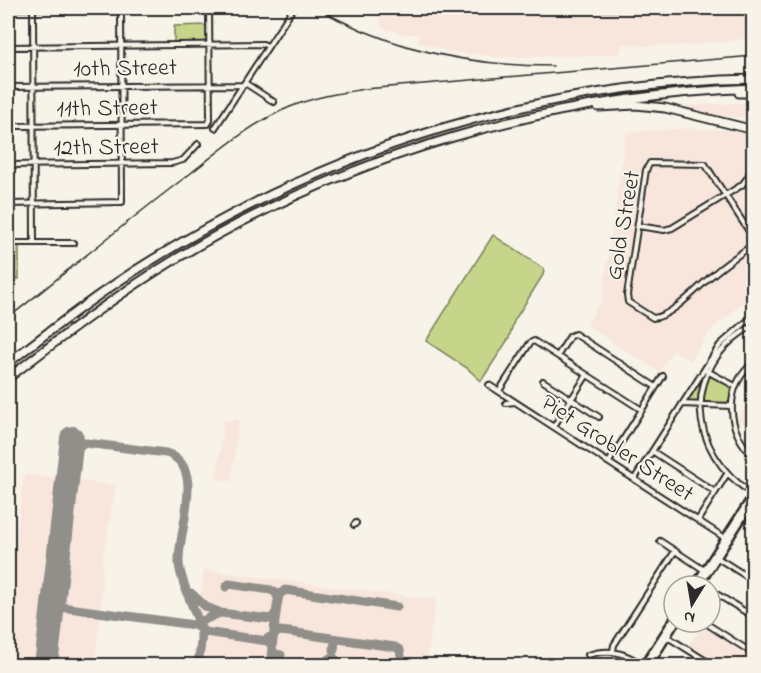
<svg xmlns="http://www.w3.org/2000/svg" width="761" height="673" viewBox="0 0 761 673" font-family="'Indie Flower',sans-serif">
	<rect width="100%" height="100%" fill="#f7f3e8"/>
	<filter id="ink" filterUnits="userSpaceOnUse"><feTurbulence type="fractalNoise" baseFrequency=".0167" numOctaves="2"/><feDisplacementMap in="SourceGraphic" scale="12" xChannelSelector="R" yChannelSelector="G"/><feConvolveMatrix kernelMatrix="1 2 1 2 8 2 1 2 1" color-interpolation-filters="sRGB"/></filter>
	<g filter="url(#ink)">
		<!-- built -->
		<path fill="#f8e6dc" d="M631 8H753V38L713 43V41L695 45 648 46 622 44 621 53 594 56 497 57 448 51 418 42 419 34H404L381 27 380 13 630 11Z
			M753 102V119H752L708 114 681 106Z
			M691 128 726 130 753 136V294L710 331 690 361 673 350 659 372 586 325 602 300 626 132Z
			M753 394V431L737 420Z
			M224 420H239L231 481 216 480Z
			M24 474 116 485 103 558 100 622 94 665H8V603Z
			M204 570 436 600 426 665H192Z
			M703 624 753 657V665H718L688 646Z"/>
		<!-- green -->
		<path fill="#c6d58a" stroke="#78805a" stroke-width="1.5" d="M380 8H631V11L381 13Z
			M206 25V40L204 42 174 43V26Z
			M493 235 544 269 543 275 514 321 509 338 481 381 467 368 426 341Z
			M8 245H19V279H8Z
			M704 374 699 404 685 403 702 375Z
			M709 374 732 387 729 404 703 403 704 388Z"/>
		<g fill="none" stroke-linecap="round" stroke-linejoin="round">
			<!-- taxiway -->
			<path stroke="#918f8a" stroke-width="9" d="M70 457 75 447 86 443 166 453C207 465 178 530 179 562 179 578 195 611 201 628V639
				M226 587 229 584 271 590 276 593 278 598
				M54 591 55 602 61 607 194 625 205 632 267 641 271 644 272 648
				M191 593 206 607 221 613
				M51 618 56 609 63 607
				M195 624 220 613 271 619 276 613 279 595 285 590 397 607
				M265 640 280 631 289 632 395 647 400 650 401 656
				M272 649 274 653 281 655
				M334 650 335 641 339 639
				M326 661 333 657 339 663
				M198 666 202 635
				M199 666 205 663 226 666
				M270 666 276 613
				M399 666 400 665"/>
			<!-- runway -->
			<path stroke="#918f8a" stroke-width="24" d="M46 666 72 438"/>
			<!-- minor casing -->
			<g stroke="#2b2b2b" stroke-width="8">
				<path id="minor" d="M8 8H86
					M33 8 34 243
					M8 47 263 44 268 46
					M245 83 274 102
					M8 87 243 85
					M8 126 208 124 210 120 209 8
					M215 128 292 10 291 8
					M750 164 754 141
					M8 165 172 163 183 160 198 144
					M748 177 754 181
					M8 204 122 202 121 8
					M638 226 664 230 672 228 742 185 748 177 754 160
					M754 239 705 164 650 163 646 170 627 295 628 302 653 318C672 317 701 284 716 272 728 262 741 253 754 244
					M8 243H74
					M558 355 570 336 575 334 656 387
					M754 362C723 388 726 430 754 457
					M707 371 735 386
					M543 381 599 417
					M489 385 725 538
					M499 391 530 343 534 341 642 410
					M506 403 515 402
					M682 404 731 406
					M554 426 587 375
					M652 451 715 492
					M609 462 663 376
					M635 478 720 345 754 315
					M753 494C686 452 680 365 754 325
					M746 512 754 517
					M698 520 727 474
					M354 525 356 523
					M660 541 704 570
					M716 557 754 581
					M710 590 754 617
					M704 622 754 654
					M666 636 714 666
					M613 651 614 645 675 551
					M588 655C610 648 625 653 644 665"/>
			</g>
			<!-- primary casing -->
			<g stroke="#2b2b2b" stroke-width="10">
				<path id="primary" d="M694 586 754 493
					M699 586 754 500
					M643 666 674 618
					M649 666 676 622"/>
			</g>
			<!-- motorway casing -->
			<g stroke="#2b2b2b" stroke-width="11">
				<path id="motorway" d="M739 93H754
					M598 107 636 105 665 108 754 130
					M8 363C55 327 101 291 152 260 334 147 539 83 754 79
					M8 378C62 337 116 295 174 260 349 154 549 96 754 88"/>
			</g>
			<!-- minor -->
			<use href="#minor" stroke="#f7f3e8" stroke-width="4"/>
			<!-- primary -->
			<use href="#primary" stroke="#f7f3e8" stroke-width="5"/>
			<!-- motorway -->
			<use href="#motorway" stroke="#f7f3e8" stroke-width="7"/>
			<!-- rail -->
			<path stroke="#2b2b2b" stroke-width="1.5" d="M317 8C390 50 469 66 553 66
				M8 318C69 270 128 220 191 173 222 149 253 122 290 107 314 97 339 93 365 89L754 56"/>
		</g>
	</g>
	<g text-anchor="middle" stroke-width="4.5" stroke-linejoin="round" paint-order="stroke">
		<!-- street labels -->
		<g font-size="24" fill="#2b2b2b" stroke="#f7f3e8">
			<text transform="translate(125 67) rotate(-1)" y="8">10th Street</text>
			<text transform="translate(107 107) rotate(-1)" y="8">11th Street</text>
			<text transform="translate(106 146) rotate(-1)" y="8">12th Street</text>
			<text transform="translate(622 225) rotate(-80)" y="8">Gold Street</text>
			<text transform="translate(618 447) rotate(33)" y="8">Piet Grobler Street</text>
		</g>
	</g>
	<!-- margin -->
	<rect width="761" height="673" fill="none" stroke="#f7f3e8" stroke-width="30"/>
	<rect x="15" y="15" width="731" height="643" fill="none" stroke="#2b2b2b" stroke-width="2" filter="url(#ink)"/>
	<!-- north arrow -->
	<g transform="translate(692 604) rotate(191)"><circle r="28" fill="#f7f3e8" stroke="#a5a39c" stroke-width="1.5"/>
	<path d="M0-4.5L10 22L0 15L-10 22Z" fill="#2b2b2b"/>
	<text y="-9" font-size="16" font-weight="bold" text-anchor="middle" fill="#2b2b2b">N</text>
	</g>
</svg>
